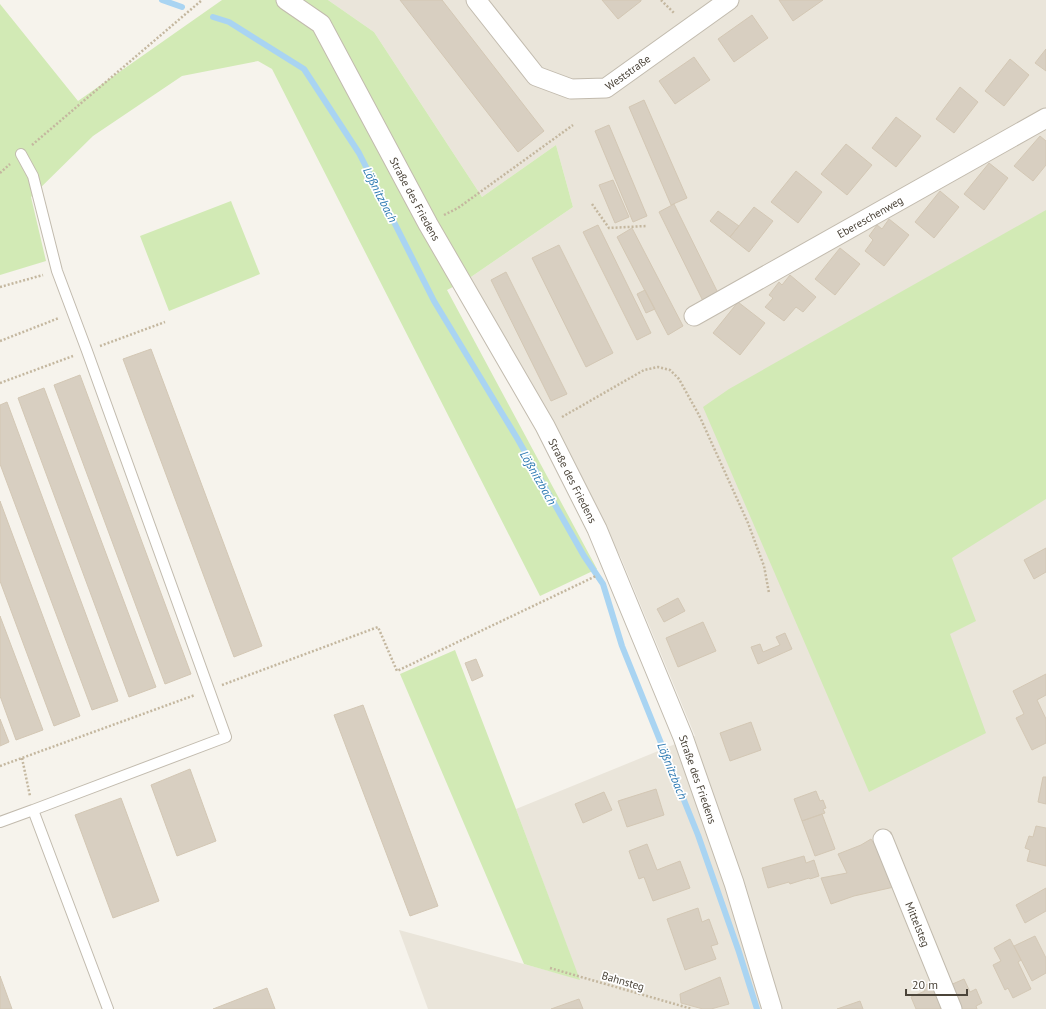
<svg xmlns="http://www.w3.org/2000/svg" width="1046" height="1009" viewBox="0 0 1046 1009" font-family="'PT Sans',sans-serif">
	<rect width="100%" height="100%" fill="#f6f3ec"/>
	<!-- residential -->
	<path fill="#eae5da" d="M328 0H1046V1009H428L399 930 579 979 516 809 695 736 621 558 468 279 573 207 556 145 482 197 374 32Z"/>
	<!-- green -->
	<path fill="#d2eab5" d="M222 0H328L374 32 482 197 556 145 573 207 468 279 447 290 597 569 540 596 272 69 258 61 182 76 93 136 31 197 46 261 0 275V4L78 101Z
		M231 201 260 274 169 311 140 236Z
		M1046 210V499L952 558 976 621 950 634 986 733 869 792 703 407 729 389Z
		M455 650 516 809 580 980 524 964 400 674Z"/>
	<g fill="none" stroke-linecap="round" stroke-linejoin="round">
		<!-- stream -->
		<path stroke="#a9d4f2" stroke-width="6" d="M162 0 182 7
			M213 17 229 22 304 69 359 153 434 301 517 438 584 556 603 584 622 646 698 835 739 952 757 1009"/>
	</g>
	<!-- building -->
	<path fill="#d8cfc1" stroke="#d3c7b4" d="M400 0H442L544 131 518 152Z
		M602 0H641V1L618 19Z
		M779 0H823L793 21Z
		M752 15 768 38 734 62 718 39Z
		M1046 49V71L1035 63Z
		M694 57 710 80 675 104 659 81Z
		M1010 59 1029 75 1004 106 985 91Z
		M960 87 978 102 954 133 936 119Z
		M644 100 687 198 671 205 629 107Z
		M896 117 921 136 896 167 872 148Z
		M609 125 647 216 633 222 595 131Z
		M1040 136 1046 141V165L1033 181 1014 166Z
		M846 144 872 165 847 195 821 174Z
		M989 163 1008 178 984 210 964 194Z
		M796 171 822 192 798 223 771 202Z
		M613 180 629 217 615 223 599 185Z
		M940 191 959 207 934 238 915 222Z
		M674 204 719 295 704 303 659 212Z
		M754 207 773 221 749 252 730 237Z
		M718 211 739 226 730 237 710 221Z
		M889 219 909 235 884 266 865 251 873 240 869 236 877 225 882 229Z
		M598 225 651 333 637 340 583 232Z
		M632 228 683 326 668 335 617 237Z
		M559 245 613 353 586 367 532 258Z
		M840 248 860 264 835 295 815 279Z
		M506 272 567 394 551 401 491 280Z
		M790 275 816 297 803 312 796 307 784 321 765 307 773 298 769 295 779 282 782 285Z
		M645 290 655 309 646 313 637 294Z
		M738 302 765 323 740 355 713 333Z
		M151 349 262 646 234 657 123 359Z
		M80 375 191 674 165 684 54 385Z
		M44 388 156 687 129 697 18 398Z
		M7 402 118 701 92 710 0 464V405Z
		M0 501 80 716 54 726 0 581Z
		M1046 548V572L1034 579 1024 560Z
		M678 598 685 611 664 622 657 609Z
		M0 616 43 730 16 740 0 696Z
		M703 622 716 651 678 667 666 638Z
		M785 633 792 649 758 664 751 647 760 644 763 652 780 645 776 637Z
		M476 659 483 676 472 681 465 663Z
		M1046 674V695L1037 700 1046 719V743L1032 750 1016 718 1024 714 1013 691Z
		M363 705 438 906 410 916 334 715Z
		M0 719 9 742 0 746Z
		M751 722 761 750 730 761 720 733Z
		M190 769 216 841 177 856 151 785Z
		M1043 777H1046V804L1038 802Z
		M656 789 664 815 627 827 618 801Z
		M816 791 820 801 823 800 826 808 823 809 825 813 802 821 794 799Z
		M604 792 612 810 583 823 575 804Z
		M121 798 159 901 113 918 75 815Z
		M822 814 835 849 815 856 802 821Z
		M1036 826 1046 828V866L1027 861 1030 850 1025 848 1029 836 1033 837Z
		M871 839 890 868 894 887 854 896 831 904 821 878 847 873 838 854 861 845Z
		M647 844 657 870 680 861 690 888 653 901 644 877 639 879 629 851Z
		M804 856 806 863 814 860 819 876 810 879 809 878 790 884 789 882 768 888 762 868Z
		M1046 888V911L1025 923 1016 905Z
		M698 908 702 922 709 919 718 944 711 946 716 959 685 970 667 919Z
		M1035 936 1046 958V973L1032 981 1014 946Z
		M1010 939 1021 960 1018 962 1031 989 1013 998 1008 988 1005 990 993 965 1001 961 994 948Z
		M0 976 12 1009H0Z
		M720 977 729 1004 711 1009H703L681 1003 680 994Z
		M964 979 970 992 976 989 982 1003 976 1006 977 1009H957L948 986Z
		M934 982 945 1009H916L911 997 925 991 923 986Z
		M267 988 275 1009H213Z
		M579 999 583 1009H551Z
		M860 1001 863 1009H837Z"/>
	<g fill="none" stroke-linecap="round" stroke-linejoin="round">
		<!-- service casing -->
		<g stroke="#c2bbae" stroke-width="12">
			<path id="service" d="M21 154 33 176 57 271 87 351 226 737 33 810
				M0 822 33 810 108 1009"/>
		</g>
		<!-- minor casing -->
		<g stroke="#c2bbae" stroke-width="21">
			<g id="minor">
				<path id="s1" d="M286 0 321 24 428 224 545 426 597 529 683 737 734 883 772 1009"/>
				<path id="s2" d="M476 0 536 76 571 89 606 88 729 0"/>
				<path id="s3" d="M694 316 1046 118"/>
				<path id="s4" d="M883 839 952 1009"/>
			</g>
		</g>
		<!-- path -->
		<path stroke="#c4b79f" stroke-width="2.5" stroke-dasharray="2 2" stroke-linecap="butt" d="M661 0 675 14
			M32 145 202 0
			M0 173 10 164
			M592 204 609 228 646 226
			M444 215 458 208 573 125
			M0 287 43 275
			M0 341 59 318
			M100 346 165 322
			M0 383 73 356
			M562 417 644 370 658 367 670 370 679 379 699 415 748 523 764 566 769 593
			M222 685 378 627 397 671 596 576
			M22 758 30 796
			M0 766 195 695
			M550 968 692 1009"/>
		<!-- service -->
		<use href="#service" stroke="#fff" stroke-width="10"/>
		<!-- minor -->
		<use href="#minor" stroke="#fff" stroke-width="19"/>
	</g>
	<g text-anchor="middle" stroke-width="3.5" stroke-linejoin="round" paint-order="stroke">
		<!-- street labels -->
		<g font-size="11" fill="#4b4439" stroke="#fff">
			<text dy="4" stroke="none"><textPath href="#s2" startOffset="196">Weststraße</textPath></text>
			<text dy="4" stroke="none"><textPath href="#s1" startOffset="241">Straße des Friedens</textPath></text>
			<text dy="4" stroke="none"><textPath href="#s3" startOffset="202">Ebereschenweg</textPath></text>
			<text dy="4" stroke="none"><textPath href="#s1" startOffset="564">Straße des Friedens</textPath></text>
			<text dy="4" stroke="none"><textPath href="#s1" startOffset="888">Straße des Friedens</textPath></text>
			<text dy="4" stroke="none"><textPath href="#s4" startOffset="92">Mittelsteg</textPath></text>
			<text transform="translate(623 981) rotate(16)" y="4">Bahnsteg</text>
		</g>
		<!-- water labels -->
		<g font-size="12" font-style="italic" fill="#2e7ab2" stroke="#fff">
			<text transform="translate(380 195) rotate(63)" y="4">Lößnitzbach</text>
			<text transform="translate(538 478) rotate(60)" y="4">Lößnitzbach</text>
			<text transform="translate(672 771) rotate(68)" y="4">Lößnitzbach</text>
		</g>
	</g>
	<!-- scale -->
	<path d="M906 989v6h61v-6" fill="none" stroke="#4b4439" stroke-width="2"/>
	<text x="912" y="989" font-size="12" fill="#4b4439" stroke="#ffffff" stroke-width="3" paint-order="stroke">20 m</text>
</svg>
